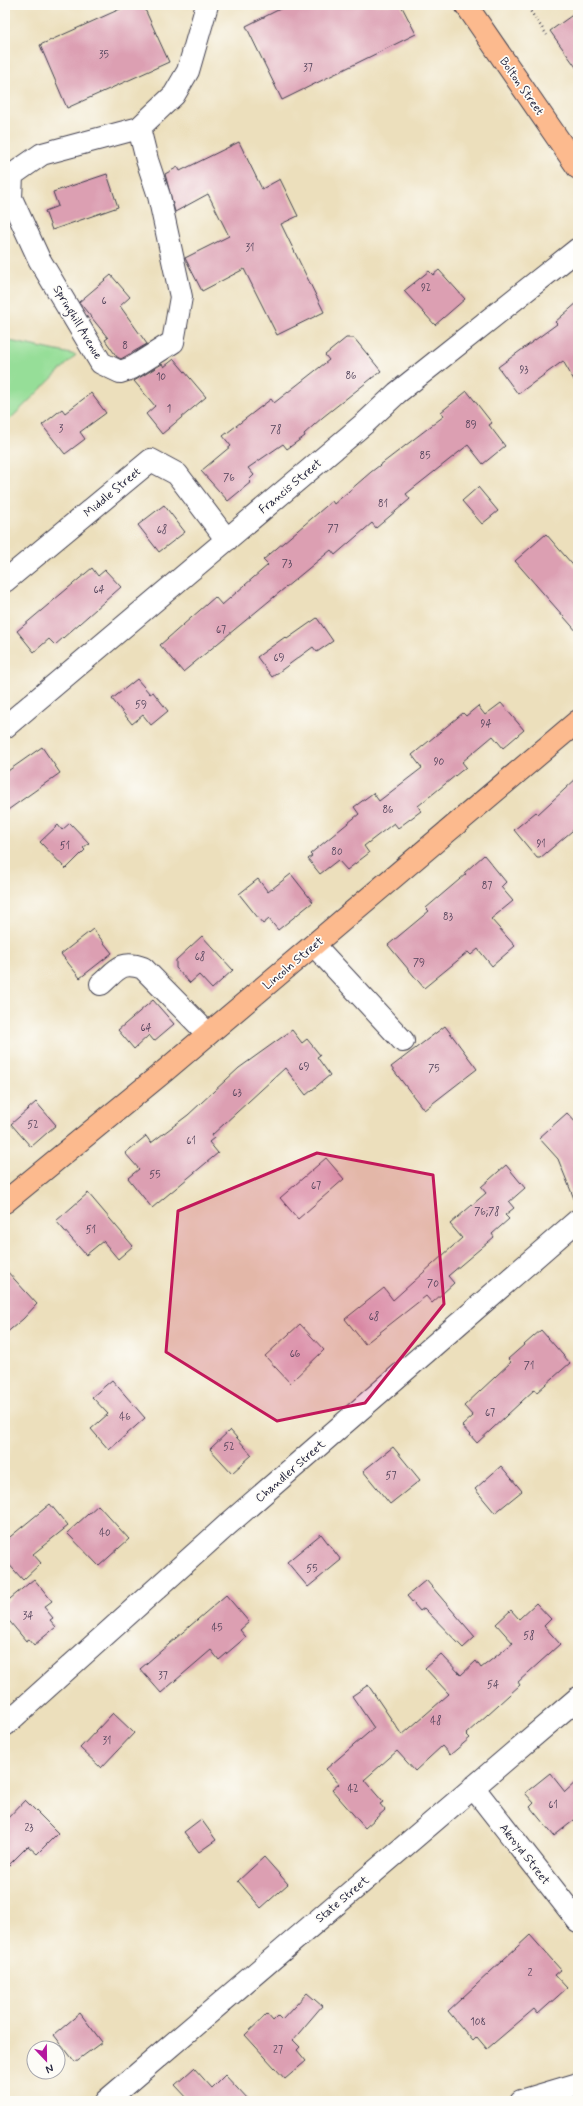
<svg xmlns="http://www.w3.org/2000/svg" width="583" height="2106" viewBox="0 0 583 2106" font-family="Mynerve,sans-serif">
	<rect width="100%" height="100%" fill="#fdfcf7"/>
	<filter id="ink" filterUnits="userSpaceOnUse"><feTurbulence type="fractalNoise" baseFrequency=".025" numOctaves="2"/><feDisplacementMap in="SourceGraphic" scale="8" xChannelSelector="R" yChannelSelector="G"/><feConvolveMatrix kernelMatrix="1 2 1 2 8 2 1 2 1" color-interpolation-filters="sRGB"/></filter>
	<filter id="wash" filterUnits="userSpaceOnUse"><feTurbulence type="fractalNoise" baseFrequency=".012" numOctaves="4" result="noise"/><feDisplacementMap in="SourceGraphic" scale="16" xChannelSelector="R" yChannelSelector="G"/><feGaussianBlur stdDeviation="0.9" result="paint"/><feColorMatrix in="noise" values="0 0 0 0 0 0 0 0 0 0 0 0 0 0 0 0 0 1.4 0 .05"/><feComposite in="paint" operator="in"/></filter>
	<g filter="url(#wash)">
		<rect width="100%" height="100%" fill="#ecdfbc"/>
		<!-- green -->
		<path fill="#96de98" stroke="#5c806a" d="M5 340 76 355 5 424Z"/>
		<g id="blocks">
			<!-- building -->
			<path fill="#dc9fb2" d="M129 5H143L169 62 67 108 40 45Z
				M288 5H401L416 34 282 100 246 26Z
				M578 11V70L550 31Z
				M239 142 262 189 280 179 298 216 281 224 324 312 277 335 244 269 202 291 185 258 229 236 208 194 175 212 165 174 178 167 180 171Z
				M107 174 118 207 52 230 45 211 58 206 53 192Z
				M439 270 465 299 435 325 404 291 429 271 433 275Z
				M111 275 130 297 120 306 147 344 121 359 117 357 105 340 108 338 79 302Z
				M578 302V387L563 361 518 394 498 367 557 324 555 322Z
				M346 338H354L381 371 323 417 304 434 305 436 287 449 283 444 248 468 254 475 249 480 251 482 228 501 201 471 231 446 223 436 271 399 274 403 329 360 325 355Z
				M174 359 206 397 162 434 146 414 155 406 134 381 162 364 164 367Z
				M467 391 492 423 489 425 505 446 483 464 468 445 406 494 410 499 376 528 372 523 335 555 331 550 183 672 160 645 215 597 222 605 268 565 263 560 332 501 334 504 371 472 444 416 441 412Z
				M91 393 106 413 80 432 85 439 65 454 42 425 62 409 65 413Z
				M478 487 498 511 482 524 462 501Z
				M164 505 185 532 159 552 138 525Z
				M546 534 578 571V633L515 561Z
				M92 568 98 576 105 570 121 587 55 645 49 639 34 652 17 631Z
				M317 618 333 641 317 652 313 647 272 677 257 657 285 637 287 639Z
				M137 679 150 694 153 692 168 711 151 725 143 715 132 724 112 699Z
				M501 703 524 730 503 748 493 736 462 762 466 767 418 806 421 811 398 828 394 823 364 846 369 853 347 870 338 860 320 874 308 859 312 856 310 854 359 814 354 807 373 793 379 801 422 768 412 755 463 713 466 716 478 706 485 715Z
				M42 747 60 773 5 812V773Z
				M578 777V826L540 858H537L514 830 536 812 538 814Z
				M70 823 89 843 83 848 85 850 66 869 40 842 58 825 62 830Z
				M484 855 506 882 501 887 513 901 491 919 515 946 492 966 478 949 471 955 468 952 424 988 388 945 429 911 426 908 466 874 464 873Z
				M291 874 313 902 278 930 269 919 263 924 239 894 258 879 268 892Z
				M93 929 112 953 80 978 61 954Z
				M202 936 233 970 212 989 199 975 190 983 176 968V960Z
				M153 1000 174 1024 154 1041 149 1035 134 1049 118 1030Z
				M445 1026 477 1069 424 1110 391 1067Z
				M292 1030 302 1043 307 1039 320 1055 317 1057 330 1075 306 1095 285 1068 212 1135 214 1138 209 1142 218 1153 152 1208 128 1178 139 1169 125 1153 146 1136 151 1143 188 1115 239 1068Z
				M36 1102 56 1125 31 1147 11 1124Z
				M567 1113 578 1125 577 1206 558 1159 539 1138Z
				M326 1158 344 1179 298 1219 280 1198Z
				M506 1165 525 1188 509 1202 514 1208 505 1215 509 1219 492 1234 494 1237 448 1276 454 1283 432 1303 426 1296 365 1344 345 1319 384 1288 393 1300 462 1238 450 1224 486 1193 481 1187Z
				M88 1193 133 1246 118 1259 103 1241 86 1255 56 1221Z
				M5 1269 37 1304 23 1319 5 1334Z
				M300 1324 324 1350 290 1383 265 1356Z
				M541 1330 570 1363 537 1392 535 1389 477 1443 462 1426 473 1416 464 1406 511 1362 508 1359Z
				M112 1380 145 1418 109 1450 91 1429 108 1414 92 1397Z
				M230 1430 252 1455 232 1473 210 1449Z
				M393 1447 420 1480 390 1504 363 1471Z
				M501 1466 522 1491 495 1513 475 1489Z
				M50 1504 68 1526 33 1554 41 1563 23 1580 5 1560V1541Z
				M98 1505 129 1539 99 1566 67 1533Z
				M321 1534 341 1560 308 1587 287 1562Z
				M34 1579 52 1601 44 1607 53 1618 50 1620 56 1627 34 1645 29 1639 26 1641 5 1616V1603Z
				M426 1580 475 1637 463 1648 424 1608 420 1611 407 1596Z
				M226 1595 249 1622 240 1630 246 1637 219 1660 211 1650 161 1693 140 1669Z
				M536 1603 551 1619 544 1626 560 1644 518 1682 520 1685 466 1734 470 1738 450 1755 442 1746 415 1771 397 1751 364 1780 383 1802 380 1804 385 1810 365 1828 332 1790 339 1784 326 1769 374 1728 352 1696 368 1685 402 1735 449 1694 425 1668 441 1654 461 1675 476 1661 481 1668 513 1643 496 1624 511 1610 519 1619Z
				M113 1713 134 1733 101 1768 80 1748Z
				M550 1773 565 1792 578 1780V1817L554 1836 530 1807 534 1803 525 1793Z
				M25 1800 58 1833 37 1854 28 1846 5 1869V1821Z
				M201 1819 216 1840 199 1852 184 1832Z
				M264 1857 288 1884 261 1908 238 1881Z
				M530 1935 561 1970 555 1975 567 1988 538 2014 534 2009 487 2049 477 2037 473 2041 448 2011Z
				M307 1993 322 2006 293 2040 300 2047 297 2050 306 2061 285 2079 245 2035 267 2014 273 2021 278 2016 282 2020Z
				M80 2013 102 2042 75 2062 54 2035Z
				M194 2068 212 2088 225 2075 249 2101H190L175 2085Z"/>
		</g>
	</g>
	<g filter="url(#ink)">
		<use href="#blocks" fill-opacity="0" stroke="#403e4e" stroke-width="1"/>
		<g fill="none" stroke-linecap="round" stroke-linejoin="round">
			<!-- minor casing -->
			<g stroke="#403e4e" stroke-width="24">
				<path id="minor" d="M139 128 147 160 159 196 181 297 173 342 132 368 120 372 101 363 39 259 11 198 12 175 42 154 139 128 174 95 188 71 207 5
					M5 581 151 460 177 474 227 540
					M5 727 365 423 397 393 578 249
					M314 945 403 1041
					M101 984C117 970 121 960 143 968L208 1034
					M5 1725 226 1526 578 1220
					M473 1787 578 1921
					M106 2101 578 1698
					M521 2101 578 2084"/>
			</g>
			<!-- major casing -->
			<g stroke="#403e4e" stroke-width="24">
				<path id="major" d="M466 5 578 168
					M5 1202 161 1074 578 721"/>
			</g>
			<!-- path -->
			<path stroke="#403e4e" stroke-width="2.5" stroke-dasharray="1 3" stroke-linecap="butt" d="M526 5 547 35"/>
			<!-- minor -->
			<use href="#minor" stroke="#fff" stroke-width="22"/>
			<!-- major -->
			<use href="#major" stroke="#fcba8e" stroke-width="22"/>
		</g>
	</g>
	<!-- marked area -->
	<path fill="#c2185b" fill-opacity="0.2" stroke="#c2185b" stroke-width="3" stroke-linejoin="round" d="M317 1153 433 1175 444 1304 365 1403 277 1421 166 1352 178 1211Z"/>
	<g text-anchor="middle" stroke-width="3.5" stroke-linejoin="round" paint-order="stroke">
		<!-- number labels -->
		<g font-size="10" fill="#504159">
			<text x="104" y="58">35</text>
			<text x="308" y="71">37</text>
			<text x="250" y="251">31</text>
			<text x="426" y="291">92</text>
			<text x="104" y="304">6</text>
			<text x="125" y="349">8</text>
			<text x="524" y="373">93</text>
			<text x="351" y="379">86</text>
			<text x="161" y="380">10</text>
			<text x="169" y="412">1</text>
			<text x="471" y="428">89</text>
			<text x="61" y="432">3</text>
			<text x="276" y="433">78</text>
			<text x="425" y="459">85</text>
			<text x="229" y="481">76</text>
			<text x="383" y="507">81</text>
			<text x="333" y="532">77</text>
			<text x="162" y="533">68</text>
			<text x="287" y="567">73</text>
			<text x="99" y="593">64</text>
			<text x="221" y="633">67</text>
			<text x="279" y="661">69</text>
			<text x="141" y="708">59</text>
			<text x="486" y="727">94</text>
			<text x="439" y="765">90</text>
			<text x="388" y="813">86</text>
			<text x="541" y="847">91</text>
			<text x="65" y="849">51</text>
			<text x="337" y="855">80</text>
			<text x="487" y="889">87</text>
			<text x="448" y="920">83</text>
			<text x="200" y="960">68</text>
			<text x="419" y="966">79</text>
			<text x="146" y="1031">64</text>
			<text x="304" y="1070">69</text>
			<text x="434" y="1072">75</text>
			<text x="237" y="1096">63</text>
			<text x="33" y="1128">52</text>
			<text x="191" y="1144">61</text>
			<text x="155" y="1178">55</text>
			<text x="316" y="1189">67</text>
			<text x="487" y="1215">76;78</text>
			<text x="91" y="1233">51</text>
			<text x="433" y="1287">70</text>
			<text x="374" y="1320">68</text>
			<text x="295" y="1357">66</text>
			<text x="529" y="1369">71</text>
			<text x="490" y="1416">67</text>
			<text x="125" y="1420">46</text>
			<text x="229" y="1450">52</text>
			<text x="391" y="1479">57</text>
			<text x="105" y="1536">40</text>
			<text x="312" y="1572">55</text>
			<text x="28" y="1619">34</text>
			<text x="217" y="1631">45</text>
			<text x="529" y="1639">58</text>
			<text x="163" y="1679">37</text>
			<text x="493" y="1688">54</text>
			<text x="436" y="1724">48</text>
			<text x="107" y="1744">31</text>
			<text x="353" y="1792">42</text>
			<text x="553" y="1808">61</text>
			<text x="29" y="1831">23</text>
			<text x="530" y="1976">2</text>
			<text x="478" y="2025">108</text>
			<text x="278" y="2053">27</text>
		</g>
		<!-- street labels -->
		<g font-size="12" fill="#22223b" stroke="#fdfcf7">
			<text transform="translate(522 86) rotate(55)" y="4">Bolton Street</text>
			<text transform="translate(78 322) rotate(59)" y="4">Springhill Avenue</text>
			<text transform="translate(290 486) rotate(-40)" y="4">Francis Street</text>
			<text transform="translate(112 492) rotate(-40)" y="4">Middle Street</text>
			<text transform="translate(293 963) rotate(-40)" y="4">Lincoln Street</text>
			<text transform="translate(290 1471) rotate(-41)" y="4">Chandler Street</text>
			<text transform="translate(525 1854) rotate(52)" y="4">Akroyd Street</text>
			<text transform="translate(342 1899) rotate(-40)" y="4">State Street</text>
		</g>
	</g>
	<!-- margin -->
	<rect width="583" height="2106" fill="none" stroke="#fdfcf7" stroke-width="20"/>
	<!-- north arrow -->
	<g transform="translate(46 2060) rotate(158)"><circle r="19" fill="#fdfcf7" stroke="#a5a5ac"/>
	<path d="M0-3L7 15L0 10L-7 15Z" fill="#b5179e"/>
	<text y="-6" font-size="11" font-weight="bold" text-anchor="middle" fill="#22223b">N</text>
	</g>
</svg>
